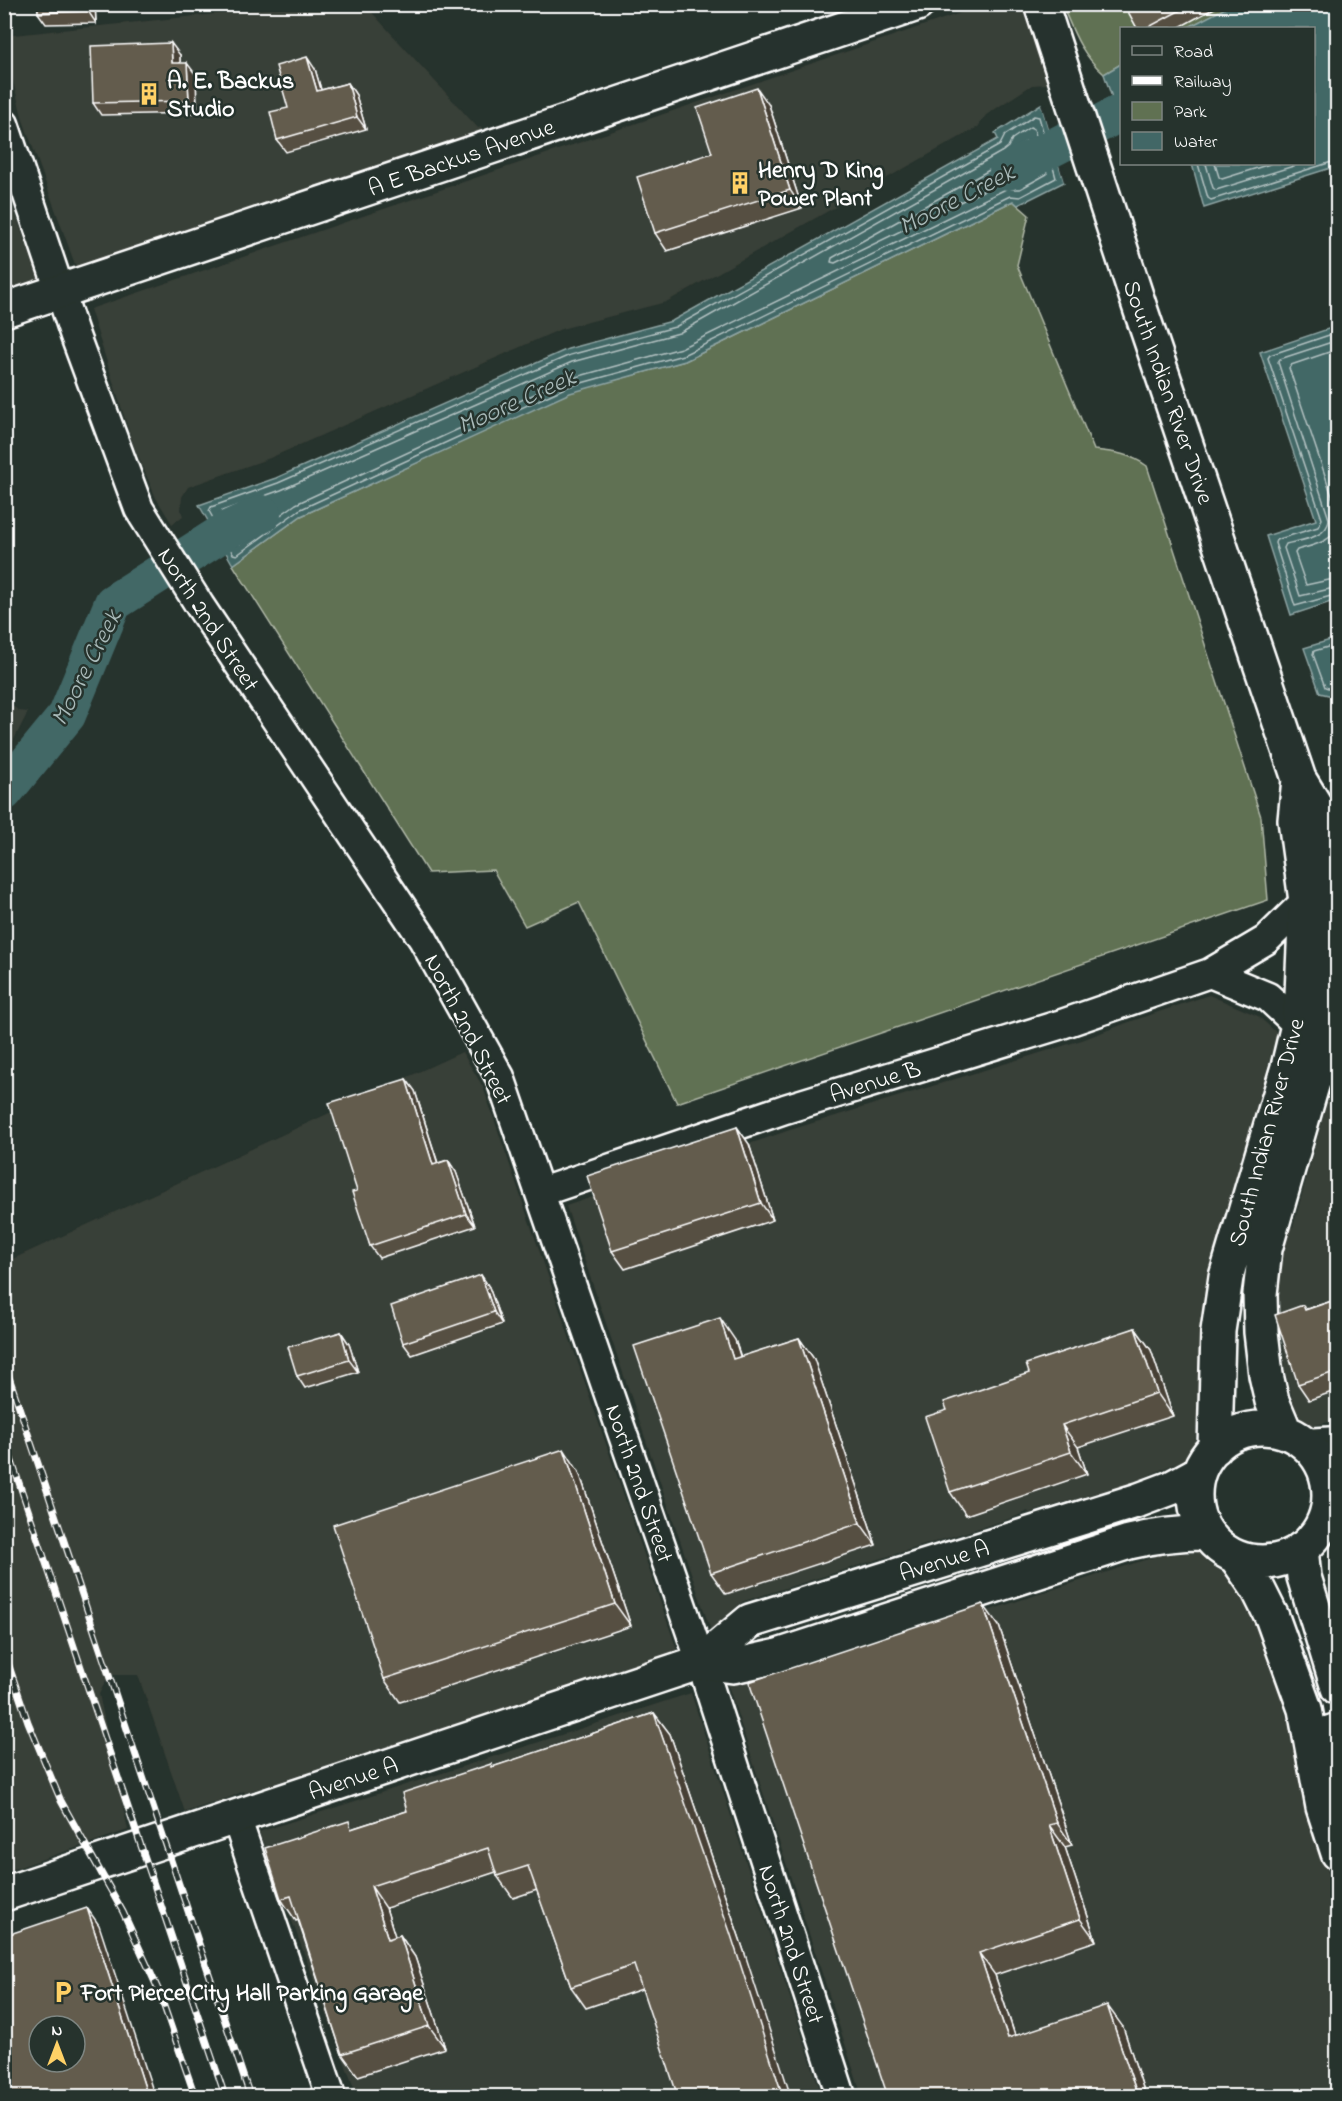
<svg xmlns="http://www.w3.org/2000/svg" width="1342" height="2101" viewBox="0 0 1342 2101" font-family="'Indie Flower',sans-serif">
	<rect width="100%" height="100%" fill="#26332d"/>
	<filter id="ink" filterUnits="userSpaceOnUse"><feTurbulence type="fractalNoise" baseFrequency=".0167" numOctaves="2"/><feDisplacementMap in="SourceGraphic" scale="12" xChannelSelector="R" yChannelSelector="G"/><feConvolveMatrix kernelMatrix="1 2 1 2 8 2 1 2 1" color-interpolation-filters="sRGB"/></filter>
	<g filter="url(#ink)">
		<!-- built -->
		<path fill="#393f37" d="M302 5H365L478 128 482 127 478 133 77 270 23 120 5 50 4 36Z
			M984 5H1021L1048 84 1032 85 986 115 978 127 666 302 561 329 270 458 188 487 182 497 181 510 183 516 172 524 156 498 133 444 90 309Z
			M4 182 40 282 4 294Z
			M5 700 19 711 28 712 5 757Z
			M1209 995 1258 1016 1277 1033 1205 1295 1195 1445 1187 1458 1134 1482 1029 1513 1028 1511 1012 1518 744 1601 737 1606 711 1631 566 1206 790 1130 1082 1040 1129 1022Z
			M462 1052 483 1087 678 1653 245 1793 244 1791 228 1798 185 1812 138 1675H109L99 1694 128 1830 5 1872 4 1263Z
			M1337 1066V1420L1307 1427 1298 1422 1285 1371 1279 1294 1283 1253 1291 1227H1293Z
			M1198 1552 1209 1564 1226 1574 1241 1579 1255 1612 1280 1693 1337 1905V2096H862L728 1685 783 1677 1160 1555Z
			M691 1693 822 2096H357L259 1832Z"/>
		<!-- green -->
		<path fill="#607152" stroke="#b0b8a8" stroke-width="1.5" d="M1062 5H1233L1187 28H1122L1121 64 1104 74C1081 54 1074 33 1062 5Z
			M1013 201 1029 215 1017 265 1094 450C1115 452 1130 454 1147 466L1261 817 1268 900 677 1103 579 902 525 926 493 870 428 873 233 565 301 516 570 392 685 361Z"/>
		<!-- water -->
		<path fill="#426766" stroke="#8ea4a3" stroke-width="1.5" d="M1233 4 1337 5V166L1204 208 1192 164H1314V28H1187Z
			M1121 64V124L1104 74Z
			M1041 104 1064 182 1018 205 1013 201 685 361 570 393 301 516 233 565 199 505 276 478 568 349 672 321 998 139 995 133Z
			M1337 326V600L1291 615 1266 536 1316 520 1260 352Z
			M1337 638H1338L1337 697 1320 693 1304 648Z"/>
		<!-- pier -->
		<path fill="#26332d" d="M1044 103 1067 180 1064 182 1041 104Z"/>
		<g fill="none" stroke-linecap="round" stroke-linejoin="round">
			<!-- shore -->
			<path stroke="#b3c2c2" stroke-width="1.5" d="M1034 116 1039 117 1056 178 1020 197 1010 196 683 355 567 387 299 510 237 555 233 554 209 511 211 507 278 483 570 355 675 327 1000 145 1005 135Z
				M1030 127 1034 129 1047 174 1020 189H1006L681 348 565 380 296 504 240 544 236 543 220 515 222 511 281 490 572 362 679 333 1003 151 1008 147 1012 139Z
				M1026 141 1029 143 1037 168 1035 171 1019 179 1003 181 835 263 831 262 832 258 1009 159 1020 145Z
				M1198 164 1208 198 1211 200 1338 160
				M1206 164 1213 188 1216 190 1300 164
				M1215 164 1219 177 1222 179 1270 164
				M1338 332 1270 355 1268 358 1322 519 1318 527 1276 540 1275 543 1295 606 1338 594
				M1338 340 1280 359 1278 362 1329 519C1328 538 1301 540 1286 544L1284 548 1300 596 1338 587
				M1338 349 1291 365 1289 368 1338 514
				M269 504 273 506 272 509 243 530H239L233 520 234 516Z
				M1338 526C1331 543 1313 545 1297 550L1295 553 1306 585 1338 578
				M1338 644 1314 651 1313 654 1325 687 1338 691"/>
			<!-- canal -->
			<path stroke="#426766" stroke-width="38" d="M1008 171 1122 112
				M4 792 67 715 113 603 229 529 262 514"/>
			<!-- minor casing -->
			<g stroke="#fff" stroke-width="33">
				<path id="minor" d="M4 124 75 336 139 509 200 606 423 939 500 1077 701 1662 841 2096
					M1298 1025 1268 997 1210 973 1266 940 1306 901
					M541 1192 785 1109 1059 1025 1210 973
					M1305 1443 1338 1441
					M1327 1514 1338 1503
					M236 1817 331 2096"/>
			</g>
			<!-- tertiary casing -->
			<g stroke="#fff" stroke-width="38">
				<path id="tertiary" d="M1041 4 1141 311 1299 779 1324 820 1333 902V974L1325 1040 1265 1249 1260 1294 1261 1332 1266 1375 1272 1401 1285 1432
					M4 310 917 4
					M1195 1495a67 67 0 1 1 134 0a67 67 0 1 1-134 0Z
					M1215 1448 1218 1331 1226 1277 1288 1067 1298 1025 1302 994 1306 901 1295 820 1299 779
					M1301 1549 1304 1577 1338 1688
					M1238 1560 1258 1589 1272 1617 1305 1709 1323 1807 1338 1853
					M701 1662 733 1666 778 1656 1129 1542C1154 1536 1178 1533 1204 1533
					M1311 1739 1338 1730
					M4 1894 701 1662 750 1621 1139 1500 1171 1488 1197 1474"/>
			</g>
			<!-- minor -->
			<use href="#minor" stroke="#26332d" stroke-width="28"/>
			<!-- tertiary -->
			<use href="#tertiary" stroke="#26332d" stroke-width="33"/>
			<!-- rail casing -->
			<g stroke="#fff" stroke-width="7">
				<path id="rail" d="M4 1362 250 2096
					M4 1438 225 2096
					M4 1651 28 1722 61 1801 123 1912 158 1989 195 2096"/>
			</g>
			<!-- rail -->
			<use href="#rail" stroke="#26332d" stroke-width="4.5" stroke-dasharray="14" stroke-linecap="butt"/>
		</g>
		<!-- wall -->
		<path fill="#564f42" stroke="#fff" stroke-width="1.5" d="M38 4H95L96 23 46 24 38 13Z
			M1124 4H1222L1178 28H1137Z
			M180 55V63L196 75 197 113 101 115 93 103Z
			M315 69 321 90 348 83 356 95 366 129 286 152 277 140 288 108Z
			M769 105 802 208 667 251 655 233 712 153Z
			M406 1079 415 1091 438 1163 448 1160 456 1172 475 1226 379 1258 370 1246 357 1191Z
			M737 1127 749 1144 773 1220 625 1269 612 1251Z
			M481 1275 489 1287 502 1324 412 1355 403 1343Z
			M1338 1299V1390L1309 1400 1298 1384 1306 1309Z
			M1135 1328 1151 1350 1173 1416 1078 1447 1087 1474 966 1515 950 1492 947 1410Z
			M341 1332 349 1344 358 1372 305 1388 297 1376Z
			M799 1338 814 1359 876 1545 726 1594 711 1573 735 1340 741 1357Z
			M579 1472 631 1626 400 1702 384 1679Z
			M999 1626 1072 1845 1065 1847 1096 1941 995 1975 1015 2035 1123 2027 1146 2097H888Z
			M654 1713 670 1734 745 1954 586 2008 571 1987 537 1890 513 1898 497 1876 496 1872 386 1908 395 1937 400 1935 415 1957 445 2048 358 2076 342 2054 298 1920 296 1921 281 1899 354 1828 407 1811 491 1764 493 1767Z"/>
		<!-- shaded-wall -->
		<path fill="#464036" stroke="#fff" stroke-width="1.5" d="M87 4H95L96 23 88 11Z
			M171 43 180 55V75L172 63Z
			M307 57 315 69 325 103 317 91Z
			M187 63 196 75 197 113 189 101Z
			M348 83 356 95 366 129 357 117Z
			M757 88 769 105 802 208 790 190Z
			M406 1079 415 1091 442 1177 433 1165Z
			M737 1127 749 1144 773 1220 761 1203Z
			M448 1160 456 1172 475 1226 466 1214Z
			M481 1275 489 1287 502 1324 494 1312Z
			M720 1318 735 1340 748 1381 733 1359Z
			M1135 1328 1151 1350 1173 1416 1157 1393Z
			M341 1332 349 1344 358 1372 349 1360Z
			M799 1338 814 1359 876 1545 860 1523Z
			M1062 1425 1078 1447 1087 1474 1071 1452Z
			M564 1449 579 1472 631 1626 615 1604Z
			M983 1604 999 1626 1072 1845 1057 1823Z
			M654 1713 670 1734 745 1954 791 2097H783Z
			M1049 1825 1065 1847 1096 1941 1080 1919Z
			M371 1886 386 1908 403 1961 388 1939Z
			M87 1908 99 1925 155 2097H148Z
			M400 1935 415 1957 445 2048 429 2026Z
			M979 1953 995 1975 1023 2060 1008 2038Z
			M1107 2005 1123 2027 1146 2097H1138Z"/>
		<!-- building -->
		<path fill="#645c4d" stroke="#fff" stroke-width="1.5" fill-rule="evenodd" d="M38 4H87L88 11 38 13Z
			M1124 4H1192L1147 28H1137Z
			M171 43 172 63H187L189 101 93 103 91 46Z
			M307 57 317 91 348 83 357 117 277 140 270 112 288 108 276 66Z
			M757 88 790 190 655 233 637 177 712 153 697 108Z
			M406 1079 433 1165 448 1160 466 1214 370 1246 352 1192 357 1191 329 1103Z
			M737 1127 761 1203 612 1251 587 1176Z
			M481 1275 494 1312 403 1343 391 1306Z
			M1338 1299V1371L1298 1384 1275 1315 1303 1305 1305 1310Z
			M720 1318 733 1359 799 1338 860 1523 711 1573 634 1346Z
			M1135 1328 1157 1393 1062 1425 1071 1452 950 1492 925 1417 947 1410 944 1402 1029 1373 1026 1364Z
			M341 1332 349 1360 297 1376 288 1347Z
			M564 1449 615 1604 384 1679 333 1525Z
			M983 1604 1057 1823 1049 1825 1080 1919 979 1953 1008 2038 1107 2005 1138 2097H888L749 1682Z
			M654 1713 730 1932 783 2097H678L634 1965 571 1987 528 1866 497 1876 488 1848 371 1886 388 1939 400 1935 429 2026 342 2054 291 1896 281 1899 265 1848 349 1821 351 1829 407 1811 402 1793 491 1764 492 1767Z
			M87 1908 148 2097H4V1936ZM39 2026H75V2062H39Z"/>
	</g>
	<!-- icons -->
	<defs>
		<g id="building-bare" transform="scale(1.8)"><path d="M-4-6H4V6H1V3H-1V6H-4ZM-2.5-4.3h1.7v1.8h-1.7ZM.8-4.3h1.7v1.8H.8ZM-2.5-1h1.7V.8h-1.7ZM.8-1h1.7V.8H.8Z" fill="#ffd166" stroke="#26332d" stroke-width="2.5" paint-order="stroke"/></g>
		<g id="parking-bare" transform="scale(1.8)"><path d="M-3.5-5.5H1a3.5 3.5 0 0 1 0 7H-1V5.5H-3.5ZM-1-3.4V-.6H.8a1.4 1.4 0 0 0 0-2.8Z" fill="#ffd166" stroke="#26332d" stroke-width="2.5" paint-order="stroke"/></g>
	</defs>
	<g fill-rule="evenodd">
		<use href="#building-bare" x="149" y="94"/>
		<use href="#building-bare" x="740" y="183"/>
		<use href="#parking-bare" x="63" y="1992"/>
	</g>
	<g text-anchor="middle" stroke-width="5" stroke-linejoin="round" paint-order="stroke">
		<!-- poi labels -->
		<g font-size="24" font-weight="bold" fill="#fff" stroke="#26332d" text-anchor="start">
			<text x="167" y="88">A. E. Backus<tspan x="167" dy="28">Studio</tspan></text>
			<text x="758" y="177">Henry D King<tspan x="758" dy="28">Power Plant</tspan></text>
			<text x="81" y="2000">Fort Pierce City Hall Parking Garage</text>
		</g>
		<!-- street labels -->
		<g font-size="24" fill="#fff" stroke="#26332d">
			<text transform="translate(461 157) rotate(-19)" y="8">A E Backus Avenue</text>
			<text transform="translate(1169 392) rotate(71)" y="8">South Indian River Drive</text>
			<text transform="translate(209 619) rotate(57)" y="8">North 2nd Street</text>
			<text transform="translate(469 1029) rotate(63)" y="8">North 2nd Street</text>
			<text transform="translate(875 1081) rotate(-17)" y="8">Avenue B</text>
			<text transform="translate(1266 1132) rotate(-75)" y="8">South Indian River Drive</text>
			<text transform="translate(640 1483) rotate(71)" y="8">North 2nd Street</text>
			<text transform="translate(944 1560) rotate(-17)" y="8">Avenue A</text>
			<text transform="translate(353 1778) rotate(-18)" y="8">Avenue A</text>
			<text transform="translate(792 1944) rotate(72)" y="8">North 2nd Street</text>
		</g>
		<!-- water labels -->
		<g font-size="26" font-style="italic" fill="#aabbba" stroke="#26332d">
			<text transform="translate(956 198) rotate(-27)" y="9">Moore Creek</text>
			<text transform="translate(516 400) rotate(-24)" y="9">Moore Creek</text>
			<text transform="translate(85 667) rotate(-63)" y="9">Moore Creek</text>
		</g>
	</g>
	<!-- margin -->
	<rect width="1342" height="2101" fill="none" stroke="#26332d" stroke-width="24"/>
	<rect x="12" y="12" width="1318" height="2077" fill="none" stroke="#fff" stroke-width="2" filter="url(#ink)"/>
	<!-- legend -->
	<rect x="1120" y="27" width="195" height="138" fill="#26332d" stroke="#7d8581" stroke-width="1.5"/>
	<rect x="1132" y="46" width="30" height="9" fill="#26332d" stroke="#7d8581" stroke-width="1.5"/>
	<text x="1174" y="57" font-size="18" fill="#ffffff">Road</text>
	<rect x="1132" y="76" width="30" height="9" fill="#ffffff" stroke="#7d8581" stroke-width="1.5"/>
	<text x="1174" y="87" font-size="18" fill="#ffffff">Railway</text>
	<rect x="1132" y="102" width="30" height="18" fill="#607152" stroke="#7d8581" stroke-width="1.5"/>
	<text x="1174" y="117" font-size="18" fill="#ffffff">Park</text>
	<rect x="1132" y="132" width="30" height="18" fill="#426766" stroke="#7d8581" stroke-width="1.5"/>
	<text x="1174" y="147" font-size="18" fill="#ffffff">Water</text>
	<!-- north arrow -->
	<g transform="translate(57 2044)"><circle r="28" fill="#26332d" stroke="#7d8581" stroke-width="1.5"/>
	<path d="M0-4.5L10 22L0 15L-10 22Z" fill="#ffd166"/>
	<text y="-9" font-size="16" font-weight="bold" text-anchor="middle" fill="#ffffff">N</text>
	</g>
</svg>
